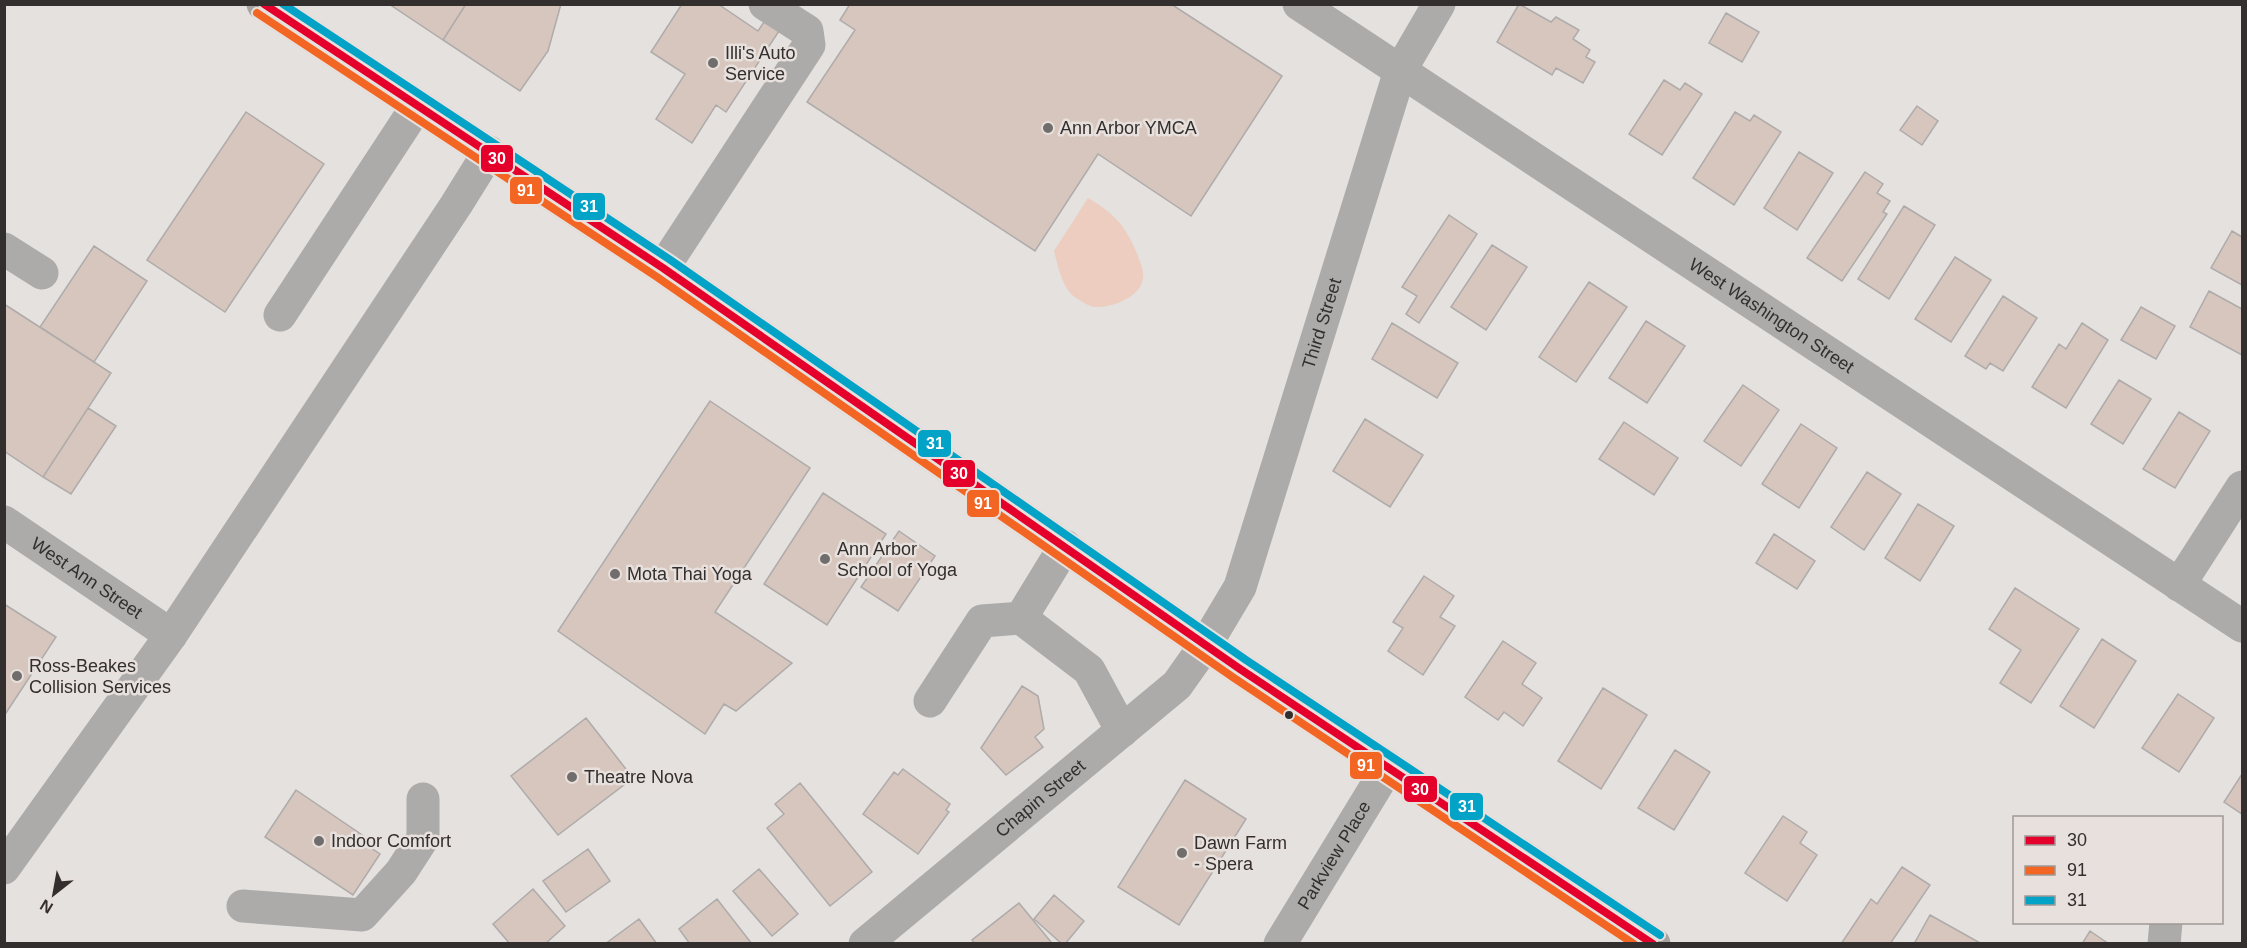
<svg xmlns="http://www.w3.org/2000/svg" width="2247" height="948" viewBox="0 0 2247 948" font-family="Helvetica,sans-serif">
	<rect width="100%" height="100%" fill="#e4e1df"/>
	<!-- green -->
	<path fill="#eccdbf" d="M1088 198C1115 214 1126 226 1138 256 1140 262 1144 271 1143 278 1141 297 1112 308 1095 307 1089 307 1076 298 1071 294 1061 282 1058 266 1054 251Z"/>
	<!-- building -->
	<path fill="#d6c6bd" stroke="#aeabaa" stroke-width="1.5" d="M389 4H466L443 40Z
		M466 4H561L548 51 520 91 443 40Z
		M682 4H718L758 31 764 22 779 31 726 112 716 105 692 143 656 119 685 74 651 52Z
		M850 4H1171L1282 76 1191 216 1098 154 1035 251 807 102 855 30 840 20Z
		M1519 4 1551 22 1556 17 1579 30 1573 39 1590 50 1586 57 1595 62 1583 83 1556 68 1552 75 1497 42Z
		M1726 13 1759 32 1742 62 1709 43Z
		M1664 80 1680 90 1685 83 1702 94 1662 155 1629 134Z
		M1917 106 1938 121 1922 145 1900 130Z
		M246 112 324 164 225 312 147 260Z
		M1735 112 1750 121 1754 115 1781 132 1734 205 1693 178Z
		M1799 152 1833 173 1797 230 1764 208Z
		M1865 172 1883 184 1877 193 1890 201 1883 212 1887 214 1842 281 1807 258Z
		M1904 206 1935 225 1889 299 1858 279Z
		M1449 215 1477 234 1419 323 1406 314 1417 296 1402 287Z
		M2232 231 2242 237V285L2211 268Z
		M1492 245 1527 267 1486 330 1451 307Z
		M94 246 147 281 94 362 40 327Z
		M1955 257 1991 280 1951 342 1915 319Z
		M1589 282 1627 307 1576 382 1539 357Z
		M2209 291 2242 309V355L2190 327Z
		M2003 296 2037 318 2003 371 1990 363 1986 369 1965 356Z
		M4 304 111 373 43 477 4 451Z
		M2141 307 2175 326 2156 359 2121 340Z
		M1646 321 1685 346 1647 403 1609 378Z
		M1392 323 1458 363 1437 398 1372 359Z
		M2082 323 2108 340 2066 408 2032 387 2059 344 2066 349Z
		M2119 380 2151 399 2123 444 2091 424Z
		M1743 385 1779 410 1741 466 1704 441Z
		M710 401 810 468 715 612 792 663 736 711 724 704 705 734 558 631Z
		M88 408 116 426 71 494 43 477Z
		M2179 412 2210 431 2175 488 2143 469Z
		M1365 419 1423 455 1390 507 1333 471Z
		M1624 422 1678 458 1654 495 1599 459Z
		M1801 424 1837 448 1799 508 1762 484Z
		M1867 472 1901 494 1864 550 1831 527Z
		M823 493 886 534 827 625 764 584Z
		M1918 504 1954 526 1920 581 1885 558Z
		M899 531 935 556 898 611 861 587Z
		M1774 534 1815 561 1797 589 1756 563Z
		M1424 576 1454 596 1440 617 1455 626 1423 675 1388 651 1403 628 1393 622Z
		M2015 588 2079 629 2031 703 2000 683 2021 650 1989 629Z
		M4 604 56 637 4 716Z
		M2102 639 2136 661 2094 728 2060 706Z
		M1503 641 1536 663 1522 684 1542 698 1523 726 1504 712 1498 720 1465 697Z
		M1022 686 1038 696 1044 729 1035 737 1043 747 1006 775 981 748Z
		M1603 688 1647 715 1601 789 1558 761Z
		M2178 694 2214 718 2179 772 2142 748Z
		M586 718 633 778 558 835 511 776Z
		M1675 750 1710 772 1674 830 1638 808Z
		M903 769 950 804 946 810 949 812 918 854 863 814 894 772 898 775Z
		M2242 774V814L2224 802Z
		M1185 780 1246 819 1179 925 1118 887Z
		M800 783 872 872 830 906 767 828 784 814 775 804Z
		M296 790 368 839 365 844 380 854 353 895 265 837Z
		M1783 816 1807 832 1800 843 1817 855 1787 901 1745 873Z
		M588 849 610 881 566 912 543 881Z
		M1902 867 1930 885 1890 944H1841L1871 899 1877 904Z
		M759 869 798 914 772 936 733 891Z
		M533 889 565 926 545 944H510L493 924Z
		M1054 895 1084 921 1065 944H1062L1034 919Z
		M717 899 752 944H690L679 929Z
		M1019 903 1051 942 1049 944H975L972 940Z
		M1930 915 1982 944H1914Z
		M639 919 657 944H605Z
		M2090 931 2109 944H2082Z"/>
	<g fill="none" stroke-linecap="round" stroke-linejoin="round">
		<!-- minor -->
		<g stroke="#acabaa" stroke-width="33">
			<path id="s1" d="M1299 4 2242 626"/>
			<path d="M4 249 42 273"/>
			<path d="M663 268 809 45 807 31 765 4"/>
			<path d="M280 315 417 106"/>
			<path id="s2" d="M4 522 171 635"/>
			<path d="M2179 585 2242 487"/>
			<path d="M1021 618 1089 670 1122 731"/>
			<path d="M930 701 982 621 1021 618 1065 546"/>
			<path d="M4 868 171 635 456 205 489 152"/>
			<path d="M243 906 362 915 401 872 423 838V799"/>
			<path id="s3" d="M865 944 1177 685 1206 644 1240 587 1400 71 1439 4"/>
			<path id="s4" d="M1280 944 1388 767"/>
			<path d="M2164 944 2166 922"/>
		</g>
		<!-- major -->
		<path stroke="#a6a4a3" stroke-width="33" d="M263 4 663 268 1240 669 1654 944"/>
		<!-- bus-1 casing -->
		<g stroke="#e7e0dc" stroke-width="12">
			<path id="bus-1" d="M264 4 663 268 1240 669 1653 944"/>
		</g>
		<!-- bus-2 casing -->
		<g stroke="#e7e0dc" stroke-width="12">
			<path id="bus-2" d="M257 13 657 277 1234 678 1634 944"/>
		</g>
		<!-- bus-3 casing -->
		<g stroke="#e7e0dc" stroke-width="12">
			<path id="bus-3" d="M283 4 669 259 1246 660 1660 935"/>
		</g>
		<!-- bus-1 -->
		<use href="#bus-1" stroke="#e4002b" stroke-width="8"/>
		<!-- bus-2 -->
		<use href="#bus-2" stroke="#f26522" stroke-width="8"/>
		<!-- bus-3 -->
		<use href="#bus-3" stroke="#02a3c6" stroke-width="8"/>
	</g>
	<!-- markers -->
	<g fill="#706d6c" stroke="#e7e0dc" stroke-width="2">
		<circle cx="713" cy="63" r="6"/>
		<circle cx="1048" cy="128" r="6"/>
		<circle cx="825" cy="559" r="6"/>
		<circle cx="615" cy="574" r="6"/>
		<circle cx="17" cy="676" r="6"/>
		<circle cx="572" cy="777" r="6"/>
		<circle cx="319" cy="841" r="6"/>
		<circle cx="1182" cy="853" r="6"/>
	</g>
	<circle fill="#322f2e" stroke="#e7e0dc" stroke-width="2" cx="1289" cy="715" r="5"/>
	<g text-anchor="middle" stroke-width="5" stroke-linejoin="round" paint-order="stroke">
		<!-- poi labels -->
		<g font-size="18" fill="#322f2e" stroke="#e7e0dc" text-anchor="start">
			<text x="725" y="59">Illi's Auto<tspan x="725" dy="21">Service</tspan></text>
			<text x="1060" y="134">Ann Arbor YMCA</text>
			<text x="837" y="555">Ann Arbor<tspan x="837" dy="21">School of Yoga</tspan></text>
			<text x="627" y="580">Mota Thai Yoga</text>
			<text x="29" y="672">Ross-Beakes<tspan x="29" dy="21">Collision Services</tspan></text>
			<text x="584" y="783">Theatre Nova</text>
			<text x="331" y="847">Indoor Comfort</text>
			<text x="1194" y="849">Dawn Farm<tspan x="1194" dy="21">- Spera</tspan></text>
		</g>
		<!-- street labels -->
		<g font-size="18" fill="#322f2e" stroke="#e7e0dc">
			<text dy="6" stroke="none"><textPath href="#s1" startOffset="566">West Washington Street</textPath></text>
			<text dy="6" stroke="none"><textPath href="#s3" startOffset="798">Third Street</textPath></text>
			<text dy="6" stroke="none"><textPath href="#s2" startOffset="100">West Ann Street</textPath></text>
			<text dy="6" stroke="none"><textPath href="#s3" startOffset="228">Chapin Street</textPath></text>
			<text dy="6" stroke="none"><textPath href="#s4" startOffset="104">Parkview Place</textPath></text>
		</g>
	</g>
	<g stroke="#e7e0dc" stroke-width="2">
		<rect x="480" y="144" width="34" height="29" rx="6" fill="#e4002b"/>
		<rect x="509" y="176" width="34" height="29" rx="6" fill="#f26522"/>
		<rect x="572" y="192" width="34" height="29" rx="6" fill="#02a3c6"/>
		<rect x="917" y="429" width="35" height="29" rx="6" fill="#02a3c6"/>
		<rect x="942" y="459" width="34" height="29" rx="6" fill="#e4002b"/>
		<rect x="966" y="489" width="34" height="29" rx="6" fill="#f26522"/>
		<rect x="1349" y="751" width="34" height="29" rx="6" fill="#f26522"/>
		<rect x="1403" y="775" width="35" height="28" rx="6" fill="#e4002b"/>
		<rect x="1449" y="792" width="35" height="29" rx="6" fill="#02a3c6"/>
	</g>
	<g font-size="16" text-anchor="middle" font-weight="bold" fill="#fff">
		<text x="497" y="164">30</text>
		<text x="526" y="196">91</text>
		<text x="589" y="212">31</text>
		<text x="935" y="449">31</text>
		<text x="959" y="479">30</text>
		<text x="983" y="509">91</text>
		<text x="1366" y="771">91</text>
		<text x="1420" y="795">30</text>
		<text x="1467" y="812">31</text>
	</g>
	<!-- border -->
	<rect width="2247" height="948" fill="none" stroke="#322f2e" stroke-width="12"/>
	<!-- legend -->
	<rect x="2013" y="816" width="210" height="108" fill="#e7e0dc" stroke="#9f9996" stroke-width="1.5"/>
	<rect x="2025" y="836" width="30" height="9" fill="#e4002b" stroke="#9f9996" stroke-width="1.5"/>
	<text x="2067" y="846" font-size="18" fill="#322f2e">30</text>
	<rect x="2025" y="866" width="30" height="9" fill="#f26522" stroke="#9f9996" stroke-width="1.5"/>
	<text x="2067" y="876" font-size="18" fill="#322f2e">91</text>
	<rect x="2025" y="896" width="30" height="9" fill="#02a3c6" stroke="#9f9996" stroke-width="1.5"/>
	<text x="2067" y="906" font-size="18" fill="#322f2e">31</text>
	<!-- north arrow -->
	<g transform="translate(54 894) rotate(211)" stroke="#e7e0dc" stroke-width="4.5" paint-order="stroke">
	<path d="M0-4.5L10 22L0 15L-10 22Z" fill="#322f2e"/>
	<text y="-9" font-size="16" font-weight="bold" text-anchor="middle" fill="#322f2e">N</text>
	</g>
</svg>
